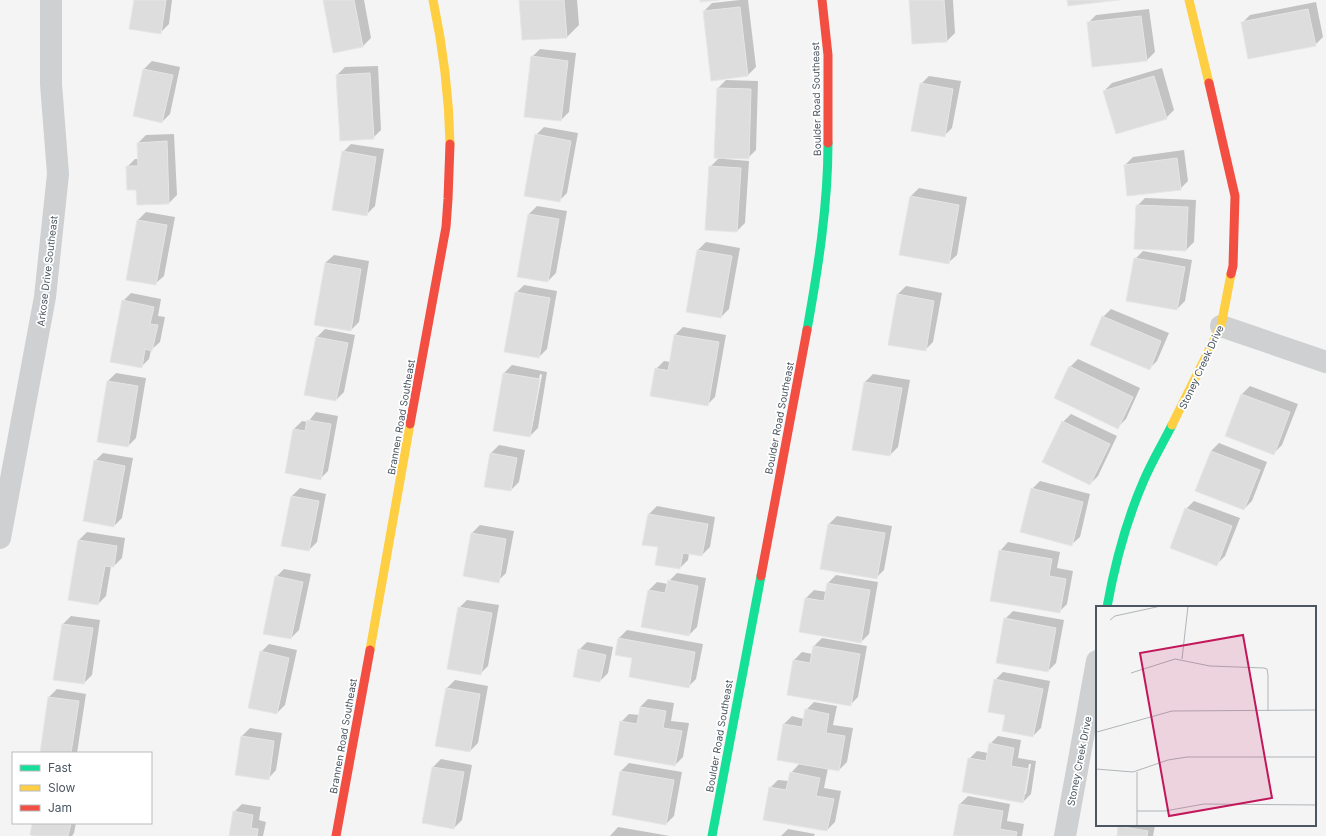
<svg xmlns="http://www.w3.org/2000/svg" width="1326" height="836" viewBox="0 0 1326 836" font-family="Inter,sans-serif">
	<rect width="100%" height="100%" fill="#f4f4f4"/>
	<!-- shadow -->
	<path fill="#0003" fill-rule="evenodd" d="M135 0H172L169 24 161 32Z
		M324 0H364L371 38 363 46Z
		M520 0H577L579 25 567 37Z
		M740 0H748L756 67 748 75 704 11 712 3Z
		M910 0H953L955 33 947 41Z
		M1316 2 1323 37 1315 45 1242 23 1250 15Z
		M1149 9 1155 52 1147 60 1088 23 1096 15Z
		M540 49 576 53 569 112 561 120 532 57Z
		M152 61 180 67 170 114 162 122 144 69Z
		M378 66 381 130 373 138 337 75 345 67Z
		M1162 68 1174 110 1166 118 1104 91 1112 83Z
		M929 76 961 81 952 128 944 136 921 84Z
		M726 80 758 81 756 150 748 158 725 157V159L749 161 745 223 737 231 710 167 720 157H716L718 88Z
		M544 127 578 133 567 193 559 201 536 135Z
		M174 134 177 195 169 203 138 204 137 189 127 167 135 159H139L138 143 146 135Z
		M351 144 384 149 375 206 367 214 343 152Z
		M1184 150 1188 181 1180 189 1125 165 1133 157Z
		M919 188 967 197 957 255 948 263 911 196Z
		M1145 198 1196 200 1194 242 1186 250 1137 206Z
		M537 206 567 211 556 273 548 281 529 214Z
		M146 212 175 217 164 276 155 284 127 279 138 220Z
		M706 242 740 248 729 309 721 317 698 250Z
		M1143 251 1192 260 1185 301 1177 309 1135 259Z
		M334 255 369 261 359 322 351 330 325 263Z
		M524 285 557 291 547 349 539 357 516 293Z
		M906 286 942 293 933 342 925 350 898 294Z
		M131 293 161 299 158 316 165 317 160 342 151 350 149 359 141 367 123 301Z
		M1111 309 1169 333 1157 361 1149 369 1103 317Z
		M683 327 726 335 715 397 707 405 656 369 664 361 670 362 675 335ZM661 369 673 371V373L661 371Z
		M325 329 355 335 344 392 336 400 317 337Z
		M1078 359 1140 388 1126 419 1118 427 1070 367Z
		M512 365 547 372 538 428 530 436 504 373ZM540 374 542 375 532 428H530Z
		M116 373 146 378 136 438 128 446 98 441 108 381Z
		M873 374 910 380 898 447 890 455 853 449 865 382Z
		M1250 386 1298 404 1282 445 1274 453 1227 436 1242 394Z
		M316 412 338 416 328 471 320 479 294 429 302 421 308 422Z
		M1071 414 1117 436 1098 476 1090 484 1063 422Z
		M1219 443 1267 462 1252 501 1244 509 1211 451Z
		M499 445 525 450 519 482 511 490 491 453Z
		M103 453 133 458 122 518 114 526 95 461Z
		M1040 481 1090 494 1080 537 1071 545 1032 489Z
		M300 488 326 494 317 542 309 550 292 496Z
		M1194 501 1240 518 1225 556 1217 564 1186 509Z
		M657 506 715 517 710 547 702 555 689 553 688 560 680 568 659 547 649 514Z
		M837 516 892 526 884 570 876 578 821 568 829 524Z
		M480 525 514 531 506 573 498 581 472 533Z
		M87 532 125 538 122 558 114 566H111L106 596 98 604 69 599 79 540Z
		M1008 542 1060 552 1057 568 1073 571 1067 604 1059 612 1000 551Z
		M284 569 311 574 299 630 291 638 276 577Z
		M677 573 706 578 697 627 689 635 649 590 657 582 668 584 669 581Z
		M836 575 878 582 869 634 861 642 800 631 806 598 814 590 827 592 828 583Z
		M467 600 499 605 488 666 480 674 459 608Z
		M1013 611 1064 620 1056 663 1048 671 1005 619Z
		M71 616 100 620 92 675 84 683 63 624Z
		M627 630 703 644 696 679 688 687 633 658 619 638Z
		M822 638 867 646 858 697 850 705 794 660 802 652 812 654 814 646Z
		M587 642 613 647 608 673 600 681 579 650Z
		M269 644 297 650 285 705 277 713 261 652Z
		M1003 672 1050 681 1041 728 1033 736 1006 714 995 680Z
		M455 680 488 686 478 743 470 751 447 688Z
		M57 689 86 694 77 753H41L49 697Z
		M648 699 674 703 671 721 689 723 683 757 675 765 621 722 629 714 639 715 640 707Z
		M814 702 837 706 833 725 853 728 847 762 839 770 828 768 824 788 841 791 835 822 827 830 770 788 778 780 789 781 791 773 800 763 784 724 792 716 804 719 806 710Z
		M250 728 282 733 276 770 268 779 242 736Z
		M998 736 1021 740 1018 758 1036 761 1031 794 1023 802 969 759 977 751 988 753 990 744ZM1029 764H1031L1026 794H1023Z
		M441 759 472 765 462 820 454 828 433 767Z
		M629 763 682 772 674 816 666 824 621 771Z
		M968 796 1010 804 1007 821 1024 824 1022 836H954L960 804Z
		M242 804 261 807 259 820 266 822 263 836H230L234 812Z
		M33 823H76L74 833 72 836H41Z
		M1121 825H1155L1153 836H1118L1119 827Z
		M618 827 670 836H610Z
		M788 829 815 834 814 836H781Z"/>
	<!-- building -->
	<path fill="#ddddde" stroke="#e5e6e7" d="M134 0H166L161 34 129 29Z
		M323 0H354L363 47 333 53Z
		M519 0H564L567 38 522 40Z
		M700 0H719L700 2Z
		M909 0H944L947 42 912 44Z
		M1067 0H1119L1068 6Z
		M740 7 748 76 711 81 703 11Z
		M1308 9 1316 46 1248 59 1241 22Z
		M1141 16 1147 61 1092 67 1087 22Z
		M531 56 568 61 561 121 524 117Z
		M143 69 173 75 162 123 133 116Z
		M370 73 374 139 340 141 336 75Z
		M1154 76 1167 119 1116 134 1103 91Z
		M920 83 953 89 945 137 911 131Z
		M717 88 751 89 749 159 714 158Z
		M535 134 571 141 560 202 524 196Z
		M167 141 169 204 137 205 136 190H127L126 166H138L137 143Z
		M342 151 376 157 367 216 332 210Z
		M1177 158 1181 190 1127 196 1124 165Z
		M709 166 741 168 737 232 705 230Z
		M910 196 959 205 949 264 899 255Z
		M1136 205 1188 207 1186 251 1134 249Z
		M528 214 559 219 548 282 517 277Z
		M137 220 167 225 156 285 126 280Z
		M697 250 732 256 721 318 686 312Z
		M1134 258 1185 267 1177 310 1126 301Z
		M325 263 361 269 351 331 314 325Z
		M515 292 550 298 539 358 504 352Z
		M897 294 934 301 926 351 888 345Z
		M122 300 154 307 150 324 158 325 152 351 145 349 142 368 110 362Z
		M1102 316 1161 341 1150 370 1090 345Z
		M674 335 719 342 708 406 650 396 655 368 668 371Z
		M316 337 348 343 336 401 304 395Z
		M1069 366 1133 397 1118 429 1054 398Z
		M503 373 540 379 530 437 493 431Z
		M107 381 138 386 128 447 97 442Z
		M864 382 902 388 890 456 852 450Z
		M1241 394 1290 412 1274 455 1225 436Z
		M307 420 331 424 321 480 285 473 293 429 305 431Z
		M1062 421 1110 444 1090 485 1042 462Z
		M1211 451 1260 470 1244 510 1195 491Z
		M490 453 517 458 511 491 484 487Z
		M94 460 125 466 114 527 83 521Z
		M1031 488 1083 502 1072 546 1020 532Z
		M291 496 319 501 309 551 281 546Z
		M1185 508 1232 526 1217 566 1170 548Z
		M648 514 708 524 702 556 683 553 680 569 655 565 658 547 642 545Z
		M828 524 885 533 877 579 820 569Z
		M471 533 506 539 499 583 463 576Z
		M78 540 117 546 114 567 105 566 98 605 68 600Z
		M999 550 1052 559 1049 576 1066 579 1060 613 990 601Z
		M275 576 303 582 291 639 263 634Z
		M668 580 698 586 689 636 641 627 648 590 665 593Z
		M827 583 870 590 861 643 799 632 805 598 824 601Z
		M458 607 492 613 481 675 447 669Z
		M1004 618 1056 628 1048 672 996 663Z
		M62 624 93 628 84 684 53 680Z
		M618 638 695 652 689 688 629 677 632 658 615 655Z
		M813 646 860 654 851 706 787 695 793 660 810 663Z
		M578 649 606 655 600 682 573 677Z
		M260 651 289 658 277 714 248 708Z
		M994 679 1043 689 1033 737 1002 731 1005 715 988 712Z
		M446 688 480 694 470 752 435 746Z
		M48 697 79 701 71 753H40Z
		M640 707 666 711 663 728 682 731 675 766 614 755 620 721 637 724Z
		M805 709 829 714 826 733 845 736 839 771 777 760 783 724 802 727Z
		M241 736 274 741 269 780 235 775Z
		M989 743 1014 748 1011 766 1029 769 1023 803 962 792 968 758 986 761Z
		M432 767 464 772 454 829 422 823Z
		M620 771 674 780 666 825 612 815Z
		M790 772 820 778 816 796 834 799 827 831 763 820 769 787 786 790Z
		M959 804 1003 811 1000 829 1017 832 1016 836H953Z
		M233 811 253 815 251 828 258 829 257 836H229Z
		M32 823H71L68 836H36L30 835Z
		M1118 826 1148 831 1147 836H1117Z"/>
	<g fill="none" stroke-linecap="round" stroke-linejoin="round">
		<!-- street -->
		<path stroke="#ced0d2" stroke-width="22" d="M1221 326 1326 362
			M0 538 45 297 58 174 51 84V0
			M1065 836 1097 661"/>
		<!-- fast -->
		<path stroke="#16e098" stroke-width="9" d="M807 330C818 269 828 206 828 143
			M1107 607C1115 563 1126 521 1144 480 1152 461 1163 443 1172 425
			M712 836 761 576"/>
		<!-- slow -->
		<path stroke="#ffcf43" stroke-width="9" d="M433 0C443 47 449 95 450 144
			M1189 0 1209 83
			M1172 425 1221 326 1231 274
			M370 650 410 424"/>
		<!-- jam -->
		<path stroke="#f24e42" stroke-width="9" d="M822 0 828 55V143
			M1209 83 1235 196 1233 266 1231 274
			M410 424 446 227 448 199 450 144
			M761 576 807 330
			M336 836 370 650"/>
	</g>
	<g text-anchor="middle" stroke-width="3.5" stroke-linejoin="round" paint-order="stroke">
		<!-- street labels -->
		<g font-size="10" fill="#4a5661" stroke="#fff">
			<text transform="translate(816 99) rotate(-91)" y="4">Boulder Road Southeast</text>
			<text transform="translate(47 271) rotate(-83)" y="4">Arkose Drive Southeast</text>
			<text transform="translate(1201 367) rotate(-65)" y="4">Stoney Creek Drive</text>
			<text transform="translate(401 417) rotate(-80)" y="4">Brannen Road Southeast</text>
			<text transform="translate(779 418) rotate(-79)" y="4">Boulder Road Southeast</text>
			<text transform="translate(343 736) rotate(-80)" y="4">Brannen Road Southeast</text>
			<text transform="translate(719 736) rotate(-80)" y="4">Boulder Road Southeast</text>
			<text transform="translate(1079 761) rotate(-79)" y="4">Stoney Creek Drive</text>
		</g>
	</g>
	<!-- overview -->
	<g transform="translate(1096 606)">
		<rect width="220" height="220" fill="#f4f4f4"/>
		<path fill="none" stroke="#b0b5b9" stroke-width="1" d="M123 0H153M14 14 19 10 65 0M86 53 92 0M35 67 79 53 114 60 168 62 171 63 172 69V105M1 126 76 105 220 104M0 163 37 166 72 154 91 151H220M41 205H69L108 198 220 199M41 220V166"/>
		<path fill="#c2185b" fill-opacity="0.15" stroke="#c2185b" stroke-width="2" d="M147 29 176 192 73 210 44 47Z"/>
		<rect width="220" height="220" fill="none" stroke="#4a5661" stroke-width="2"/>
	</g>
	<!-- legend -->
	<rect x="12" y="752" width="140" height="72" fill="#ffffff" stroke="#b7bbc0"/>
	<rect x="20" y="765" width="20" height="6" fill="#16e098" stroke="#b7bbc0"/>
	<text x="48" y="772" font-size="12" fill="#4a5661">Fast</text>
	<rect x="20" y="785" width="20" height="6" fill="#ffcf43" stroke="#b7bbc0"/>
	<text x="48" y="792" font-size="12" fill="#4a5661">Slow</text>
	<rect x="20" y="805" width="20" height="6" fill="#f24e42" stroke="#b7bbc0"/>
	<text x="48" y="812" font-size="12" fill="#4a5661">Jam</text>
</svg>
